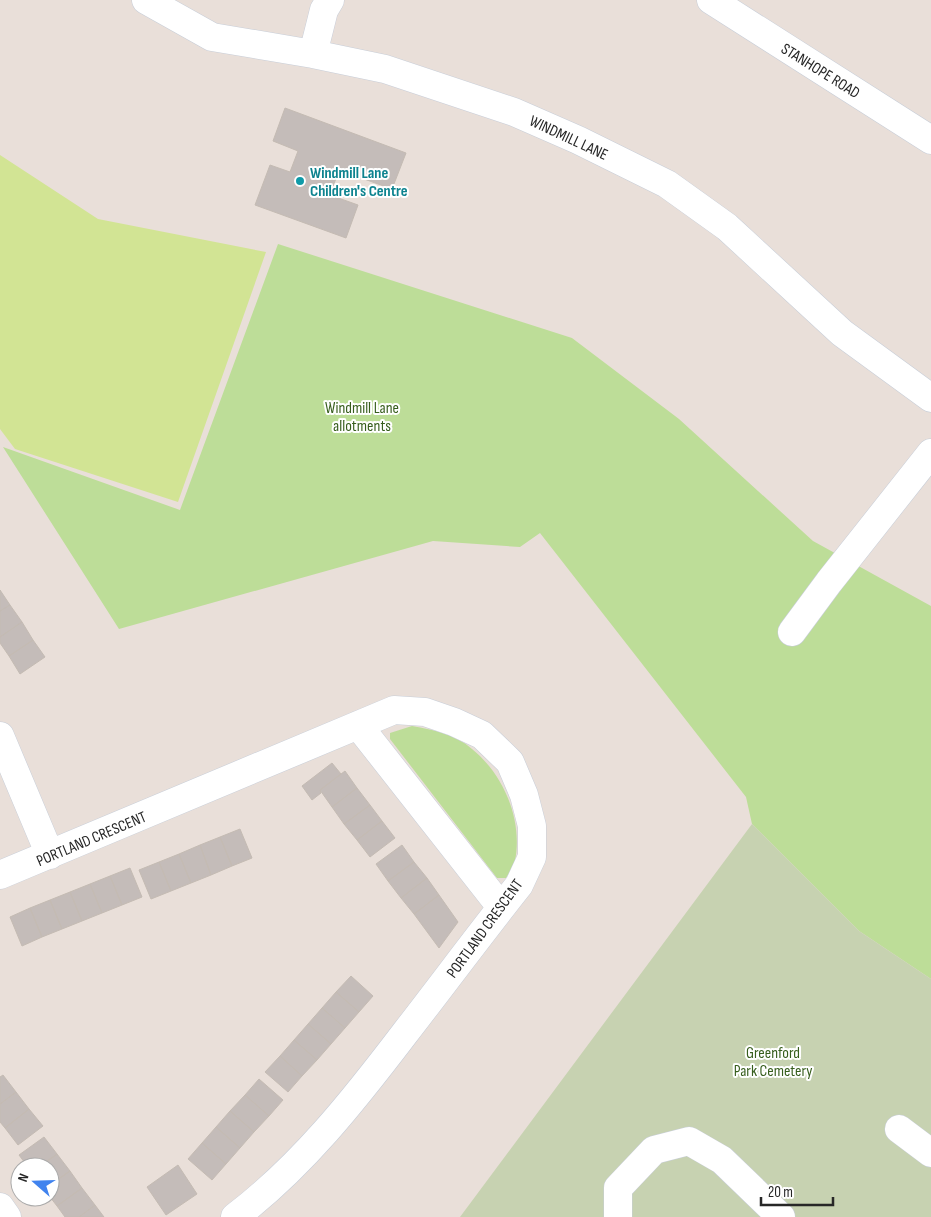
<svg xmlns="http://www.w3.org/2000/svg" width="931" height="1217" viewBox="0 0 931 1217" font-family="'Sofia Sans Condensed',sans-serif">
	<rect width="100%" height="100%" fill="#e9dfd9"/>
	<!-- green -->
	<path fill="#bddd98" d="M278 244 572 338 679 419 813 541 931 606V979L859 931 752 824 746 797 540 533 520 547 433 541 119 629 3 447 180 510Z
		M412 726C434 730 455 734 472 749 504 775 523 820 515 861 514 867 509 873 506 878H497L390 739V733Z"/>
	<!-- cemetery -->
	<path fill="#c7d2b1" d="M752 824 859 931 931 979V1217H460Z"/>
	<!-- pitch -->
	<path fill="#d2e494" d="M0 155 98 219 266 252 178 502 15 449 0 429Z"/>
	<!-- building -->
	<path fill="#c4bcb9" stroke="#c4bbb3" d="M285 108 406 153 392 189 339 170 330 195 358 205 346 238 255 205 270 165 290 172 298 151 273 141Z
		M0 590 10 605 0 611Z
		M10 605 22 622 0 637V611Z
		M22 622 33 640 9 656 0 643V637Z
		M33 640 45 657 20 674 9 656Z
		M332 763 341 774 320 790 321 793 312 800 302 786Z
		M345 771 357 788 332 807 320 790Z
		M357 788 370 805 344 824 332 807Z
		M370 805 382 821 357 840 344 824Z
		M382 821 395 838 370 857 357 840Z
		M240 829 252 858 232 866 220 837Z
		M220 837 232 866 211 875 200 845Z
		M200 845 211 875 191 883 179 854Z
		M402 845 414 862 388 881 376 864Z
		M179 854 191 883 171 891 159 862Z
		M159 862 171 891 151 899 139 870Z
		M414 862 427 878 401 898 388 881Z
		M130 868 142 897 122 905 110 876Z
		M110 876 122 905 102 913 90 884Z
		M427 878 439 895 414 914 401 898Z
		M90 884 102 913 82 921 70 892Z
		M70 892 82 921 62 929 50 900Z
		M439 895 458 922 439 948 414 914Z
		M50 900 62 929 42 937 30 908Z
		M30 908 42 937 22 946 10 917Z
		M351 976 373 996 359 1012 336 992Z
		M336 992 359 1012 345 1028 322 1008Z
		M322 1008 345 1028 331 1044 308 1024Z
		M308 1024 331 1044 317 1060 294 1040Z
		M294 1040 317 1060 302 1076 280 1056Z
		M280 1056 302 1076 288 1092 265 1072Z
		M3 1075 16 1092 0 1104V1077Z
		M259 1079 283 1100 269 1116 245 1095Z
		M16 1092 29 1109 5 1128 0 1122V1104Z
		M245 1095 269 1116 254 1132 230 1111Z
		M29 1109 43 1126 18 1145 5 1128Z
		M230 1111 254 1132 240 1148 216 1127Z
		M216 1127 240 1148 226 1164 202 1143Z
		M44 1137 57 1154 39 1167H28L19 1155Z
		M202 1143 226 1164 212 1180 188 1159Z
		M57 1154 70 1171 50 1185V1167H39Z
		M178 1165 197 1194 166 1215 147 1187Z
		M70 1171 82 1188 57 1206 50 1197V1185Z
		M82 1188 95 1205 79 1217H65L57 1206Z
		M95 1205 104 1217H79Z"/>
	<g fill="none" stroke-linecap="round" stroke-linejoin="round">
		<!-- minor casing -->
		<g stroke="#c8ced8" stroke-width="29">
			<path id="minor" d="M146 0 212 37 313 54 385 69 514 112 578 140 667 184 727 227 842 333 931 398
				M711 0 931 140
				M313 54 324 10 330 0
				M792 632 829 582 931 453
				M358 725 501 907
				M0 736 50 855
				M0 875 394 710 425 712 454 722 482 735 510 762 524 795 532 826V857L519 885C480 934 443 984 405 1033 354 1100 302 1166 235 1217
				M899 1129 931 1153
				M0 1207 7 1217
				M618 1217V1188L654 1150 689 1141 722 1160 781 1217"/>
		</g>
		<!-- minor -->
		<use href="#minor" stroke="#fff" stroke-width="28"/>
	</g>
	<!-- markers -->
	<circle fill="#0f9aa8" stroke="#fff" stroke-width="2" cx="300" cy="181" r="5"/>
	<g text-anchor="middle" stroke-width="4" stroke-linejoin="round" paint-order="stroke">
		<!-- street labels -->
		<g font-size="16" fill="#272727" stroke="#fff">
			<text transform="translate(821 70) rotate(32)" y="6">STANHOPE ROAD</text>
			<text transform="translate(569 137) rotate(25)" y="6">WINDMILL LANE</text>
			<text transform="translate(91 838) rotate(-23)" y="6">PORTLAND CRESCENT</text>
			<text transform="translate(484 928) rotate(-54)" y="6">PORTLAND CRESCENT</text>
		</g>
		<!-- culture labels -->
		<g font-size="16" font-weight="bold" fill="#0d838f" stroke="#fff" text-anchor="start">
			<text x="310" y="178">Windmill Lane<tspan x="310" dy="18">Children's Centre</tspan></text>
		</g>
		<!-- park labels -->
		<g font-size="16" fill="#375e1d" stroke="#fff">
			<text x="362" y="413">Windmill Lane<tspan x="362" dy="18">allotments</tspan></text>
			<text x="773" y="1058">Greenford<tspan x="773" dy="18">Park Cemetery</tspan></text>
		</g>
	</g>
	<!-- north arrow -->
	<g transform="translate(35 1182) rotate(290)"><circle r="24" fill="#ffffff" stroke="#a9a9a9"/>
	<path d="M0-4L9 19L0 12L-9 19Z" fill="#4183ee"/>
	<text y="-8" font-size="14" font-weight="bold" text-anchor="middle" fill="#272727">N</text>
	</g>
	<!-- scale -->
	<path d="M761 1197v8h72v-8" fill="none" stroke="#272727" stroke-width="2.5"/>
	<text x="768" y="1197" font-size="15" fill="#272727" stroke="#ffffff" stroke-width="4" paint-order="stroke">20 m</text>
</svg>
